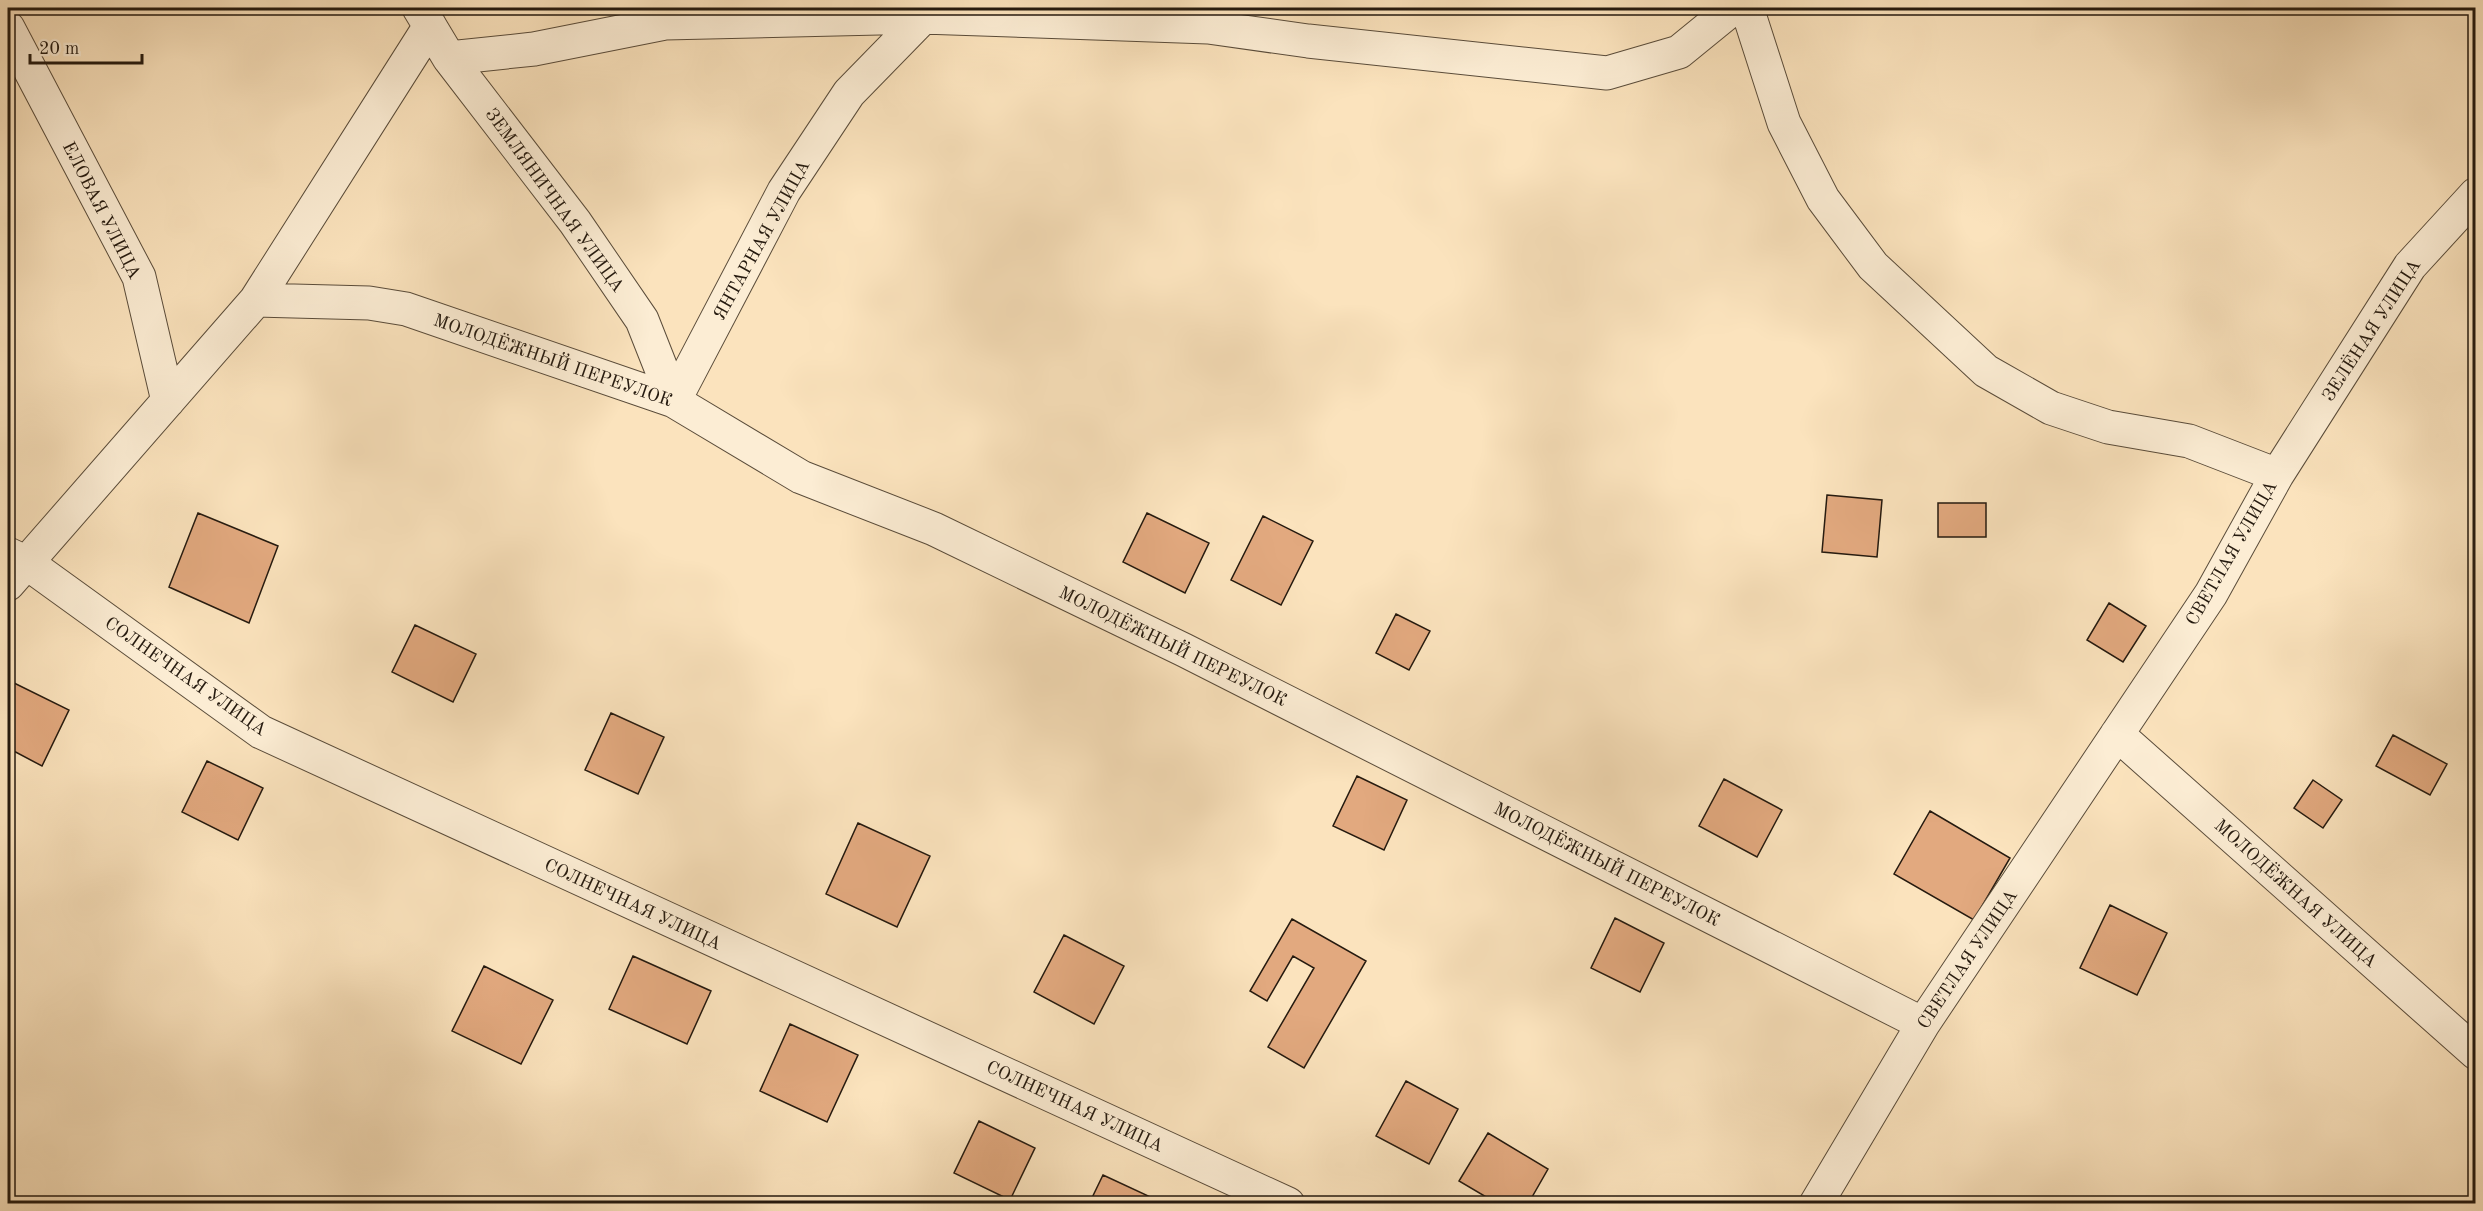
<svg xmlns="http://www.w3.org/2000/svg" width="2483" height="1211" viewBox="0 0 2483 1211" font-family="'Old Standard TT',serif">
	<rect width="100%" height="100%" fill="#fbe3bd"/>
	<filter id="stains"><feTurbulence type="fractalNoise" baseFrequency=".00333" numOctaves="4"/><feColorMatrix values="0 0 0 0 .2 0 0 0 0 .09 0 0 0 0 .02 0 0 0 .5 -.17"/></filter>
	<radialGradient id="worn" r=".72"><stop offset=".6" stop-color="#630" stop-opacity="0"/><stop offset="1" stop-color="#630" stop-opacity=".3"/></radialGradient>
	<!-- building -->
	<path fill="#e2a97f" stroke="#251a0f" stroke-width="1.5" d="M1827 495 1882 500 1877 557 1822 552Z
		M1938 503H1986V537H1938Z
		M198 513 278 546 249 623 169 587Z
		M1147 513 1209 543 1185 593 1123 562Z
		M1263 516 1313 541 1281 605 1231 580Z
		M2109 603 2146 626 2123 662 2087 640Z
		M1396 614 1430 631 1409 670 1376 653Z
		M415 625 476 654 453 702 392 672Z
		M8 680 69 710 42 766 8 748Z
		M611 713 664 737 638 794 585 770Z
		M2393 735 2447 764 2430 795 2376 766Z
		M207 761 263 788 238 840 182 812Z
		M1357 776 1407 800 1384 850 1333 826Z
		M1724 779 1782 810 1757 857 1699 826Z
		M2313 780 2342 800 2323 828 2294 808Z
		M1930 811 2010 858 1974 920 1894 874Z
		M858 823 930 856 897 927 826 894Z
		M2110 905 2167 933 2137 995 2080 968Z
		M1615 918 1664 943 1640 992 1591 968Z
		M1292 919 1366 961 1304 1068 1268 1047 1314 968 1293 956 1267 1001 1250 991Z
		M1064 935 1124 966 1094 1024 1034 992Z
		M633 956 711 991 687 1044 609 1009Z
		M484 966 553 1000 521 1064 452 1031Z
		M790 1024 858 1055 827 1122 760 1091Z
		M1406 1081 1458 1109 1429 1164 1376 1136Z
		M979 1121 1035 1148 1010 1200 954 1173Z
		M1488 1133 1548 1169 1528 1204H1498L1459 1181Z
		M1103 1175 1157 1200 1155 1204H1089Z"/>
	<g fill="none" stroke-linecap="round" stroke-linejoin="round">
		<!-- minor casing -->
		<g stroke="#5a4c3a" stroke-width="35">
			<path id="minor" d="M419 8 449 58 575 222 642 320 674 401
				M1747 8 1784 123 1823 199 1873 266 1986 371 2051 408 2108 427 2189 441 2277 475
				M8 28 139 277 168 401
				M449 58 534 49 665 23 922 17 1208 27 1308 41 1607 73 1679 52 1733 8
				M256 300 430 26
				M674 401 784 191 849 93 931 9
				M8 554 27 563 261 732 1288 1204
				M8 584 256 300 369 303 406 309 674 401 801 477 934 529 1184 650 1923 1024
				M2117 734 2476 1053
				M1816 1204 1923 1024 2211 594 2277 475 2410 266 2476 194"/>
		</g>
		<!-- minor -->
		<use href="#minor" stroke="#fcedd4" stroke-width="33"/>
	</g>
	<g text-anchor="middle" stroke-width="5" stroke-linejoin="round" paint-order="stroke">
		<!-- street labels -->
		<g font-size="18" fill="#251a0f" stroke="#fcedd4">
			<text transform="translate(555 200) rotate(54)" y="6">ЗЕМЛЯНИЧНАЯ УЛИЦА</text>
			<text transform="translate(102 210) rotate(63)" y="6">ЕЛОВАЯ УЛИЦА</text>
			<text transform="translate(761 240) rotate(-61)" y="6">ЯНТАРНАЯ УЛИЦА</text>
			<text transform="translate(2371 330) rotate(-57)" y="6">ЗЕЛЁНАЯ УЛИЦА</text>
			<text transform="translate(553 360) rotate(19)" y="6">МОЛОДЁЖНЫЙ ПЕРЕУЛОК</text>
			<text transform="translate(2231 553) rotate(-60)" y="6">СВЕТЛАЯ УЛИЦА</text>
			<text transform="translate(1173 646) rotate(26)" y="6">МОЛОДЁЖНЫЙ ПЕРЕУЛОК</text>
			<text transform="translate(186 676) rotate(35)" y="6">СОЛНЕЧНАЯ УЛИЦА</text>
			<text transform="translate(1607 864) rotate(27)" y="6">МОЛОДЁЖНЫЙ ПЕРЕУЛОК</text>
			<text transform="translate(2296 893) rotate(42)" y="6">МОЛОДЁЖНАЯ УЛИЦА</text>
			<text transform="translate(633 904) rotate(25)" y="6">СОЛНЕЧНАЯ УЛИЦА</text>
			<text transform="translate(1967 959) rotate(-56)" y="6">СВЕТЛАЯ УЛИЦА</text>
			<text transform="translate(1075 1106) rotate(25)" y="6">СОЛНЕЧНАЯ УЛИЦА</text>
		</g>
	</g>
	<!-- margin -->
	<rect width="2483" height="1211" fill="none" stroke="#fbe3bd" stroke-width="30"/>
	<rect x="9" y="9" width="2465" height="1193" fill="none" stroke="#251a0f" stroke-width="3"/>
	<rect x="15" y="15" width="2453" height="1181" fill="none" stroke="#251a0f" stroke-width="1.5"/>
	<!-- scale -->
	<path d="M30 54v9h112v-9" fill="none" stroke="#251a0f" stroke-width="3"/>
	<text x="39" y="54" font-size="18" fill="#251a0f" stroke="#fcedd4" stroke-width="4.5" paint-order="stroke">20 m</text>
	<rect width="100%" height="100%" filter="url(#stains)"/>
	<rect width="100%" height="100%" fill="url(#worn)"/>
</svg>
